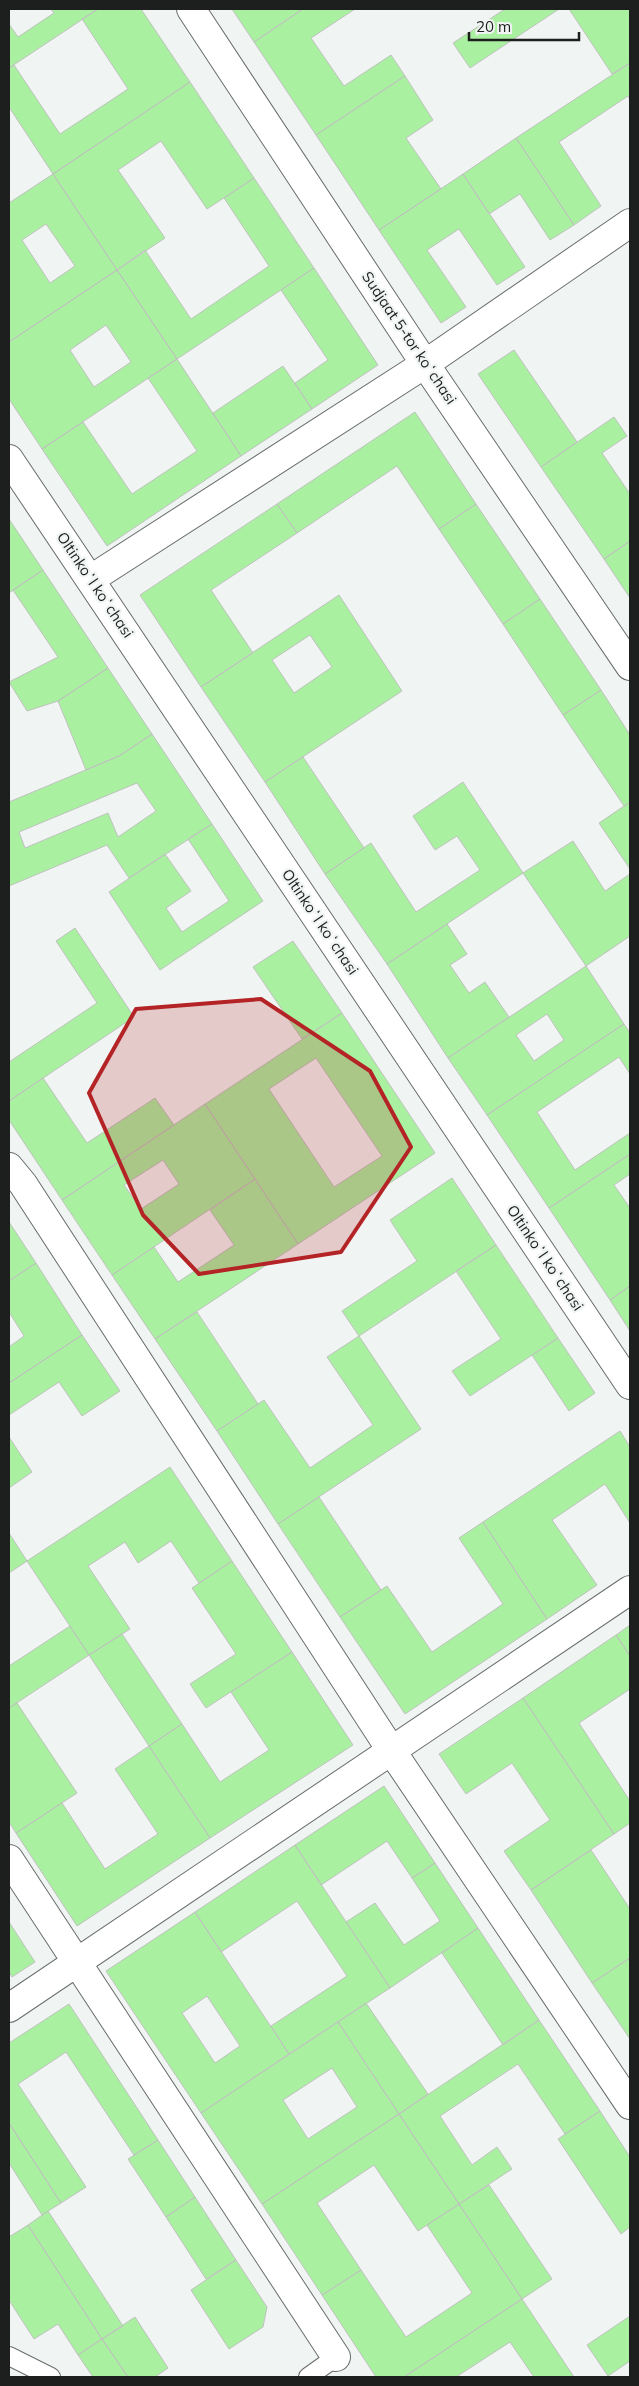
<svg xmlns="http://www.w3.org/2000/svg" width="639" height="2386" viewBox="0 0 639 2386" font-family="Mulish,sans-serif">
	<rect width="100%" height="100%" fill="#f0f5f3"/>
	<!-- building -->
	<path fill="#a9f0a1" stroke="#bfc2be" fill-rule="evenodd" d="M51 9H98L9 68V24L18 37 54 13Z
		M98 9H141L190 82 53 174 9 107V68L14 65 60 134 128 89 82 19Z
		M232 9H303L254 42Z
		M303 9H355L311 38 344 86 391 55 405 76 316 135 254 42Z
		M505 9H559L470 68 453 43Z
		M569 9H630V63L612 74Z
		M630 63V100L628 96 559 142 601 206 574 225 516 138Z
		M405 76 433 120 406 138 441 189 379 230 316 135Z
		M190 82 254 178 207 209 161 141 118 170 165 238 117 270 53 174Z
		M516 138 574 225 550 240 520 194 489 214 463 174Z
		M53 174 117 270 9 342V203ZM46 224 75 266 50 283 22 240Z
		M463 174 525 267 497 285 459 229 427 250 466 307 441 323 379 230Z
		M254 178 314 268 177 359 117 270 145 250 191 319 269 266 224 198Z
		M314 268 378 365 312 409 295 383 328 360 281 290Z
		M117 270 177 359 42 449 9 399V342ZM106 325 131 362 94 387 70 350Z
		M514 350 577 442 541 467 478 374Z
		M177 359 241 456 107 546 42 449 83 422 132 494 197 451 148 378Z
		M283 366 312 409 241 456 213 413Z
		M415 412 476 504 439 529 397 466 297 533 277 504Z
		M614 417 627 436 602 453 630 494V541L604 559 541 467Z
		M277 504 297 533 211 590 253 653 201 687 140 595Z
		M476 504 540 599 503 624 439 529Z
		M9 519 43 570 9 593Z
		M630 541V598L604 559Z
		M43 570 108 668 58 701 27 711 9 682 58 657 13 590Z
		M339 595 402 691 265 782 201 687ZM310 635 332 667 294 693 272 660Z
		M540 599 601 690 563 715 503 624Z
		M108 668 152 734 119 756 86 770 58 701Z
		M601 690 630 735V802L624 806 563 715Z
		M152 734 212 824 129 878 107 845 9 886V802L119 756ZM137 783 156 811 118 837 108 813 25 848 19 832Z
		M303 757 364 848 325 874 265 782Z
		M463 782 523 873 387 964 325 874 371 843 416 912 480 870 457 836 435 850 413 816Z
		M630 802V869L599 823Z
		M212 824 263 901 160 970 109 892 165 854 191 891 166 908 182 932 229 901 188 839Z
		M573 841 605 891 630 874V936L586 966 523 873Z
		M447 924 467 954 450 965 469 993 485 982 509 1017 448 1058 387 964Z
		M75 928 134 1017 9 1101V1062L97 1003 56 941Z
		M293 941 342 1013 302 1039 253 967Z
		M586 966 624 1024 487 1115 448 1058ZM547 1014 564 1040 534 1061 516 1035Z
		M342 1013 435 1153 298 1244 205 1104ZM316 1058 382 1156 334 1187 269 1089Z
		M624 1024 630 1033V1074L619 1057 537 1112 575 1170 630 1133V1154L549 1208 487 1115Z
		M43 1078 87 1143 155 1098 174 1125 62 1200 9 1120V1101Z
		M205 1104 255 1179 112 1275 62 1200ZM163 1160 179 1184 141 1209 124 1185Z
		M630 1154V1174L614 1185 630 1208V1286L610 1300 549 1208Z
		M452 1178 496 1245 359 1336 342 1311 417 1261 390 1220Z
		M255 1179 298 1244 155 1339 112 1275 154 1247 178 1282 234 1245 210 1210Z
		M9 1222 36 1263 9 1281Z
		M496 1245 558 1338 470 1396 452 1371 501 1339 456 1271Z
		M36 1263 82 1335 9 1383V1347L24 1336 9 1312V1281Z
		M630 1286V1331L610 1300Z
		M197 1312 258 1404 217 1431 155 1339Z
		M82 1335 120 1391 82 1416 59 1382 9 1415V1383Z
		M359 1336 421 1429 278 1524 217 1431 264 1400 310 1468 373 1425 327 1357Z
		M558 1338 595 1393 569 1411 532 1355Z
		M620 1431 630 1447V1523L605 1484 552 1520 597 1585 547 1619 483 1522Z
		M9 1437 32 1472 9 1488Z
		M170 1467 232 1561 199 1583 171 1541 138 1563 125 1542 88 1566 130 1629 89 1655 27 1561Z
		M319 1497 381 1590 340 1617 278 1524Z
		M483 1522 547 1619 405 1714 340 1617 387 1586 432 1652 503 1604 459 1538Z
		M9 1533 27 1561 9 1573Z
		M232 1561 292 1652 206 1708 190 1684 236 1654 192 1588Z
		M630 1625V1656L616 1635Z
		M70 1626 89 1655 9 1708V1666Z
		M122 1634 182 1724 149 1746 89 1655Z
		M616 1635 630 1656V1689L579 1723 630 1801V1823L614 1834 523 1698Z
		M292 1652 353 1745 210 1838 149 1746 182 1724 220 1782 269 1750 231 1692Z
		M523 1698 614 1834 531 1890 504 1851 550 1820 512 1763 466 1794 439 1754Z
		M17 1703 77 1793 16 1833 9 1822V1708Z
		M149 1746 210 1838 77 1926 16 1833 62 1803 105 1869 158 1834 115 1769Z
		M384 1786 435 1863 412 1878 387 1841 321 1885 295 1845Z
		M295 1845 390 1988 289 2054 271 2026 347 1976 297 1901 221 1952 195 1912Z
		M591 1850 630 1909V1958L592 1983 531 1890Z
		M435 1863 478 1928 390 1988 346 1922 375 1903 404 1945 440 1921 412 1878Z
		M195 1912 289 2054 201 2113 106 1971ZM207 1996 240 2046 215 2063 182 2013Z
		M9 1922 35 1962 12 1977 9 1972Z
		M478 1928 539 2020 503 2045 442 1953Z
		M630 1958V2039L592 1983Z
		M366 2003 428 2094 399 2114 338 2022Z
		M69 2004 158 2140 134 2155 66 2052 18 2084 86 2187 61 2203 9 2123V2043Z
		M539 2020 600 2111 565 2134 518 2064 440 2116 472 2165 497 2147 512 2169 459 2204 399 2114Z
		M338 2022 399 2114 262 2204 201 2113ZM332 2068 357 2107 308 2139 283 2100Z
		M600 2111 630 2157V2227L621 2234 558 2139Z
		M399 2114 459 2204 418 2231 374 2165 317 2203 361 2270 322 2295 262 2204Z
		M9 2123 61 2203 42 2215 9 2163Z
		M158 2140 195 2197 166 2217 128 2159Z
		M489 2185 552 2279 522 2299 459 2204Z
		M195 2197 236 2260 206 2279 166 2217Z
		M459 2204 522 2299 404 2377H376L322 2295 361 2270 406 2337 472 2293 427 2225Z
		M48 2211 123 2326 102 2339 28 2225Z
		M28 2225 102 2339 78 2355 58 2324 34 2339 9 2300V2237Z
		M236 2260 267 2307 263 2327 229 2349 191 2290Z
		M522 2299 574 2377H534L510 2342 456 2377H404Z
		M630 2316V2361L608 2376 587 2345Z
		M135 2317 168 2368 155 2377H128L102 2339Z
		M102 2339 128 2377H93L78 2355Z"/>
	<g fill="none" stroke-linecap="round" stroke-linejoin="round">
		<!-- service casing -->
		<g stroke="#696d6b" stroke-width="20">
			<path id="service" d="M9 2356 51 2377
				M308 2377 336 2357"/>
		</g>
		<!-- minor casing -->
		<g stroke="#696d6b" stroke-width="30">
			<path id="minor" d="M191 9 425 364 630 666
				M9 459 630 1385
				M91 579 425 364 630 223
				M9 1167 23 1184 391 1750 630 2105
				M9 1859 336 2357
				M9 2008 630 1590"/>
		</g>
		<!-- service -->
		<use href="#service" stroke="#fff" stroke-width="18"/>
		<!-- minor -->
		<use href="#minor" stroke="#fff" stroke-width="28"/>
	</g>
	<!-- marked area -->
	<path fill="#b42427" fill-opacity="0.2" stroke="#b42427" stroke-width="4" stroke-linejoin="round" d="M261 999 370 1071 411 1147 341 1252 199 1274 143 1215 89 1093 136 1009Z"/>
	<g text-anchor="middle" stroke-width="4.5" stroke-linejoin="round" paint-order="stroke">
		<!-- street labels -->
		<g font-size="15" fill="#1d1f1e" stroke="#f0f5f3">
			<text transform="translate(409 338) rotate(56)" y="5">Sudjaat 5-tor koʻchasi</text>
			<text transform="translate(95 585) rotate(56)" y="5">Oltinkoʻl koʻchasi</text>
			<text transform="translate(320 922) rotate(56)" y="5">Oltinkoʻl koʻchasi</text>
			<text transform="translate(545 1258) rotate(56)" y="5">Oltinkoʻl koʻchasi</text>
		</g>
	</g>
	<!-- border -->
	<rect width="639" height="2386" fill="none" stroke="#1d1f1e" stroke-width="20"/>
	<!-- scale -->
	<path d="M469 32v8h110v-8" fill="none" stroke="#1d1f1e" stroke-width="2.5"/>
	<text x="476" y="32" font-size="15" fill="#1d1f1e" stroke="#f0f5f3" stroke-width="4" paint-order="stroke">20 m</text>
</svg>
